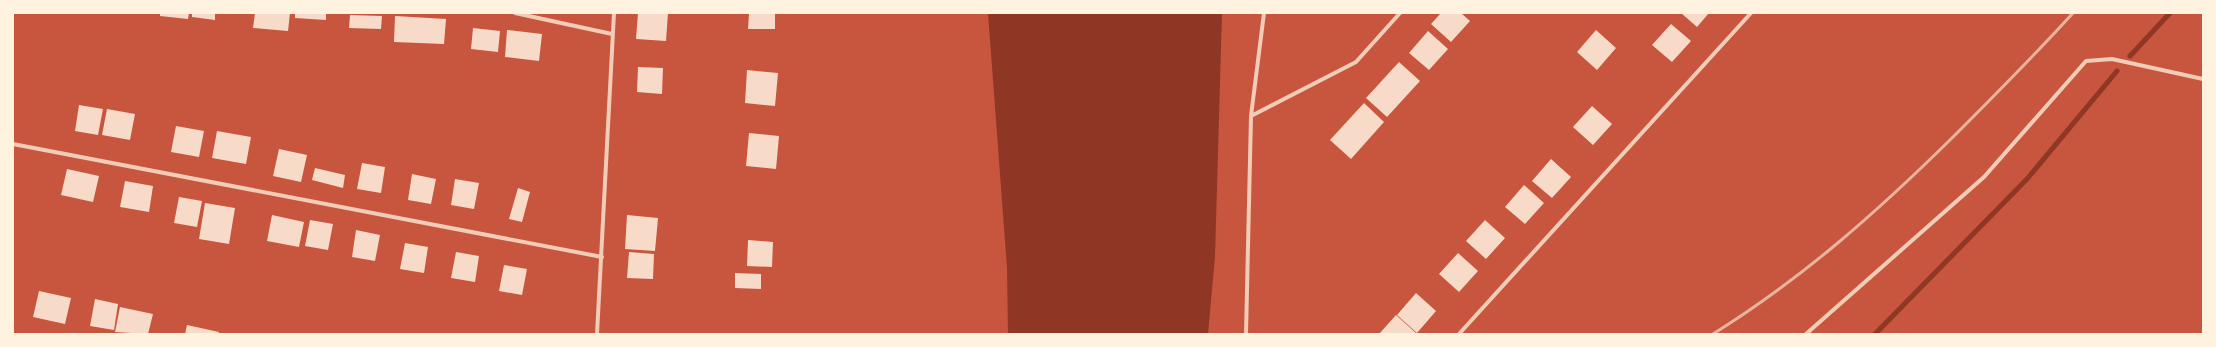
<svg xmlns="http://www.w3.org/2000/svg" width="2216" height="347" viewBox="0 0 2216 347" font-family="'Nunito Sans',sans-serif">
	<rect width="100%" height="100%" fill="#c8553d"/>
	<!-- water -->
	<path fill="#8f3625" d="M988 13H1222L1215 256 1208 334H1008L1007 268Z"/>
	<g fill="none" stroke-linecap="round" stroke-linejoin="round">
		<!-- stream -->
		<path stroke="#8f3625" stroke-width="5" d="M2130 56 2170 13
			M1875 334 2027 179 2117 71"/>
	</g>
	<!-- building -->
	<path fill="#f7dbc8" d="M160 13H189L188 19 160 16Z
		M192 13H215V20L192 17Z
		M255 13H290L288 31 253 28Z
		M295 13H326V20L295 18Z
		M638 13H668L666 41 636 39Z
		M1441 13H1461L1470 21 1451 42 1431 24Z
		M1681 13H1709L1697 27Z
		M749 14H775V29H748Z
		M350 15 382 16 381 29 349 28Z
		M395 16 446 19 444 44 394 42Z
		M1671 24 1691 41 1672 62 1652 45Z
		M473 28 500 31 498 52 471 49Z
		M507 30 542 34 539 61 505 57Z
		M1596 30 1616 48 1597 70 1577 52Z
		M1428 31 1448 49 1429 70 1409 53Z
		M1399 62 1420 81 1387 117 1366 98Z
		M638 67 663 68 662 94 637 92Z
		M747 70 778 73 775 106 745 103Z
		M1364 103 1384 122 1351 159 1330 140Z
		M79 105 103 109 98 135 75 131Z
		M1592 106 1612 124 1593 145 1573 127Z
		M107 109 135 114 130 140 102 135Z
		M176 126 204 131 199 157 171 152Z
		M217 131 251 137 246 164 212 158Z
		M749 133 779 136 776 169 746 166Z
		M279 149 307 155 301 182 273 176Z
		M1551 159 1571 177 1552 198 1532 181Z
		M362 163 385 167 381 193 357 189Z
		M315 168 345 175 343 188 312 180Z
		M67 169 99 176 93 202 61 195Z
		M412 174 436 179 431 204 408 200Z
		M455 179 479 183 474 209 451 205Z
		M125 181 153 186 149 212 120 207Z
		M1524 185 1544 203 1525 224 1505 207Z
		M518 188 530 192 522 222 509 219Z
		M179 197 202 201 197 227 174 223Z
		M205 203 235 208 229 244 199 239Z
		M272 215 304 222 299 247 267 241Z
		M627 215 658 218 655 251 625 249Z
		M310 220 333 224 328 250 305 246Z
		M1485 220 1505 238 1486 259 1466 241Z
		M356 230 380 235 375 261 352 257Z
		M748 240 773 242 772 267 747 266Z
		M405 243 428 247 424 273 400 269Z
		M456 252 479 256 475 282 451 278Z
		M629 252 654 254 653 279 627 278Z
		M1458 253 1478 271 1459 292 1439 274Z
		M504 265 527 269 522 295 499 291Z
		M735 273 761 274V289L735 288Z
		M39 291 71 298 65 324 33 317Z
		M1416 293 1436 311 1417 333 1397 315Z
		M95 299 118 304 114 330 90 326Z
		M120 307 153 314 148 334 115 332Z
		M1396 315 1416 333 1414 334H1379Z
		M187 325 219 332 218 334H185Z"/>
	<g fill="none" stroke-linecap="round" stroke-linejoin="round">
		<!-- minor -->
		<path stroke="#f1ccb7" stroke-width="4" d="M515 13 612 34
			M1251 116 1356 62 1400 13
			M13 144 602 257
			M597 334 614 13
			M1246 334 1251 116 1264 13
			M1459 334 1751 13
			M1806 334 1984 177 2086 61 2112 59 2203 79"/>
		<!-- rail -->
		<path stroke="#e9b49f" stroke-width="3" d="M1713 334C1803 278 1878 211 1953 137 1994 96 2034 56 2073 13"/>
	</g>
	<!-- border -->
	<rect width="2216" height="347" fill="none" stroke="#fff3e0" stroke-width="28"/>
</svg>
